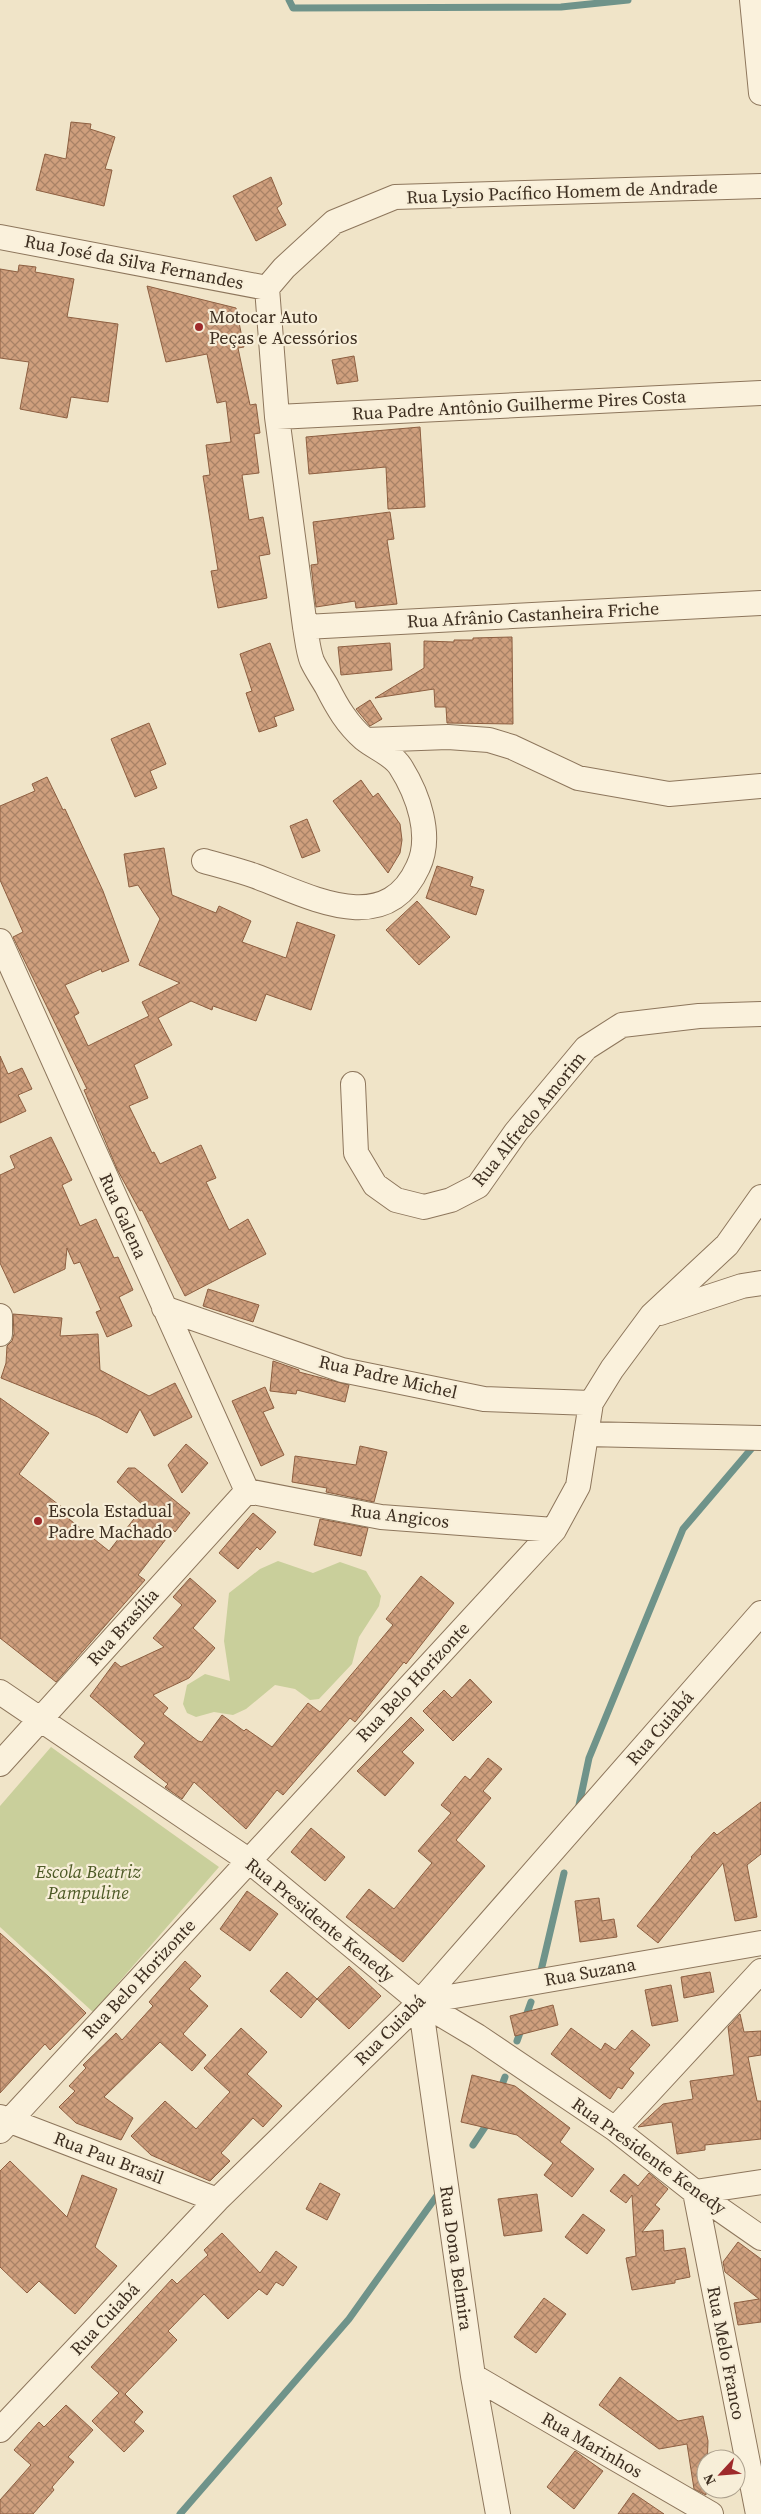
<svg xmlns="http://www.w3.org/2000/svg" width="761" height="2514" viewBox="0 0 761 2514" font-family="'Source Serif 4',serif">
	<defs>
		<pattern id="building-cross-hatch" width="8" height="8" patternUnits="userSpaceOnUse" patternTransform="scale(1.25)"><rect width="8" height="8" fill="#cf9f7d"/><path d="M0 0l8 8M0 8l8-8" fill="none" stroke="#a98266"/></pattern>
	</defs>
	<rect width="100%" height="100%" fill="#f0e4c8"/>
	<!-- green -->
	<path fill="#c9cf9b" d="M278 1561 313 1573 340 1562 366 1571 381 1596 379 1606 359 1637 352 1664 319 1699 310 1700 295 1689 275 1685 246 1709 233 1715 214 1712 196 1717 187 1713 183 1704 187 1685 205 1674 230 1681 224 1641 229 1593 260 1569Z
		M51 1747 219 1867 93 2012 0 1927V1806Z"/>
	<g fill="none" stroke-linecap="round" stroke-linejoin="round">
		<!-- stream -->
		<path stroke="#6f938a" stroke-width="7" d="M289 0 293 8 561 7 628 0
			M578 1810 589 1758 683 1529 752 1448
			M540 1975 564 1873
			M517 2041 531 2002
			M500 2090 505 2077
			M473 2145 489 2121
			M180 2514 349 2319 441 2190"/>
	</g>
	<!-- building -->
	<path fill="url(#building-cross-hatch)" stroke="#8d5f41" d="M71 122 91 124 90 129 115 137 105 169 112 170 104 206 36 190 45 154 66 159Z
		M271 177 282 204 277 208 286 225 256 241 233 196Z
		M19 265 36 267 35 272 74 279 67 317 118 324 108 402 71 397 67 418 20 409 29 362 0 358V269L18 272Z
		M147 286 236 308 244 347 238 348 250 405 256 404 260 433 254 434 259 473 242 475 249 520 263 517 270 554 259 556 267 598 218 608 211 571 218 570 203 476 210 475 206 445 231 442 226 401 217 403 207 354 166 362Z
		M354 356 358 381 337 384 332 360Z
		M420 427 425 507 388 509 386 467 309 474 306 437Z
		M390 512 394 539 387 540 397 604 356 608 355 601 316 607 311 565 318 564 313 522Z
		M512 637 513 724 447 723 446 707H435L434 689 375 698 424 668V641L454 642V640H473V638Z
		M270 643 294 710 274 717 277 726 259 732 246 693 252 691 240 654Z
		M390 643 392 670 341 675 338 647Z
		M370 700 382 719 370 726 356 709Z
		M149 723 166 764 150 771 157 788 135 797 111 739Z
		M47 777 63 810 65 809 103 891 129 961 102 972 101 969 65 985 79 1013 74 1016 88 1046 149 1016 142 1002 180 983 139 965 160 919 138 885 129 887 124 854 164 848 172 895 216 913 219 906 251 921 242 942 286 958 297 922 335 935 311 1010 266 994 256 1021 213 1006 212 1010 191 1001 158 1018 172 1045 134 1065 148 1098 129 1106 152 1153 154 1152 160 1164 201 1145 216 1178 206 1182 229 1230 248 1219 266 1254 185 1296 142 1210 140 1211 117 1169 84 1090 87 1089 13 937 23 932 0 880V806L35 791 32 784Z
		M361 780 373 797 378 793 400 824 402 840 400 853 388 873 333 801Z
		M307 819 320 851 302 858 290 826Z
		M437 866 473 877 470 886 484 890 476 915 426 898Z
		M417 901 450 937 419 965 386 930Z
		M0 1056 8 1074 22 1068 32 1089 18 1095 26 1111 0 1123Z
		M51 1137 72 1180 62 1185 80 1226 96 1219 114 1258 118 1257 133 1290 119 1297 132 1326 107 1337 96 1312 101 1310 80 1262 74 1264 67 1248 65 1269 14 1293 0 1263V1175L15 1168 10 1156Z
		M208 1289 259 1305 253 1322 203 1306Z
		M13 1314 62 1318 60 1336 98 1334 100 1370 149 1396 175 1383 192 1417 154 1436 140 1409 127 1433 98 1417 1 1378 6 1363 7 1346 12 1341 14 1334Z
		M273 1361 299 1370V1372L349 1385 345 1402 297 1390 296 1394 270 1391Z
		M265 1387 274 1408 263 1412 284 1455 261 1466 232 1401Z
		M0 1398 49 1433 19 1474 72 1515 69 1519 109 1551 144 1506 117 1482 128 1468H135L190 1513 175 1532 173 1530 138 1575 145 1580 56 1682 0 1638Z
		M186 1444 208 1463 182 1493 168 1465Z
		M360 1446 387 1452 374 1502 326 1492 327 1488 292 1482 295 1456 356 1465Z
		M253 1513 276 1532 260 1550 257 1547 238 1569 219 1553Z
		M320 1519 368 1528 361 1556 314 1545Z
		M421 1576 454 1603 406 1664 404 1662 355 1722 350 1718 283 1795 277 1790 246 1829 194 1782 182 1799 165 1787 168 1784 134 1757 145 1743 90 1696 115 1662 121 1667 164 1647 153 1638 182 1605 173 1597 190 1578 216 1601 193 1628 215 1648 189 1678 153 1695 168 1708 163 1714 198 1741 202 1742 222 1715 244 1731 246 1729 272 1747 308 1703 320 1712 393 1625 386 1619Z
		M470 1679 492 1702 453 1741 423 1711 444 1690 452 1698Z
		M411 1717 424 1730 402 1752 414 1763 385 1796 357 1771Z
		M488 1758 502 1769 483 1791 491 1798 456 1840 485 1866 403 1962 346 1917 369 1889 394 1909 432 1863 418 1851 451 1813 441 1805 465 1776 470 1780Z
		M761 1802V1854L747 1865 757 1917 735 1921 723 1863 658 1943 637 1926 692 1858 691 1857 714 1832 717 1835Z
		M311 1828 345 1857 325 1881 291 1852Z
		M247 1891 278 1914 250 1951 220 1929Z
		M599 1898 602 1921 614 1919 617 1937 580 1942 575 1901Z
		M0 1933 49 1977 86 2013 50 2050 45 2044 0 2093Z
		M185 1961 201 1976 189 1989 208 2006 183 2034 206 2055 192 2071 160 2042 104 2097 133 2118 121 2140 76 2123 59 2107 75 2091 69 2086 86 2068 83 2065 116 2033 122 2040 153 2006 149 2002Z
		M349 1966 381 1996 349 2029 317 1999Z
		M287 1972 317 1999 301 2018 270 1991Z
		M710 1972 714 1992 684 1998 681 1977Z
		M671 1985 678 2021 652 2026 645 1990Z
		M553 2005 558 2025 515 2036 510 2016Z
		M740 2014 744 2032 761 2031V2055L748 2057 757 2101H761V2139L705 2145V2150L677 2154 672 2122 638 2127 663 2104 693 2099 690 2081 734 2075 728 2027Z
		M241 2028 267 2052 247 2074 282 2106 263 2127 253 2118 221 2153 230 2161 210 2181 151 2155 131 2136 165 2101 196 2129 230 2092 204 2068Z
		M571 2028 601 2050 605 2043 615 2050 632 2030 650 2045 629 2069 634 2073 622 2089 618 2087 610 2099 551 2054Z
		M472 2075 515 2086 570 2128 560 2142 594 2169 572 2197 544 2175 553 2163 517 2135 461 2122Z
		M10 2161 67 2217 82 2175 117 2189 95 2247 117 2266 75 2314 39 2281 27 2293 0 2267V2171Z
		M649 2173 668 2189 655 2205 660 2209 642 2232 663 2230 664 2251 685 2248 690 2277 675 2280V2283L632 2290 626 2258 636 2256 632 2195 626 2203 610 2191 624 2174 638 2186Z
		M320 2183 340 2194 327 2220 306 2209Z
		M537 2194 542 2231 504 2236 498 2199Z
		M583 2214 605 2230 587 2254 565 2237Z
		M222 2233 260 2273 276 2251 297 2267 283 2286 276 2282 267 2295 259 2289 228 2319 204 2294 168 2331 177 2340 125 2394 143 2412 134 2422 144 2431 124 2452 92 2421 119 2393 91 2367 172 2279 177 2284 208 2255 204 2250Z
		M738 2242 761 2259V2322L738 2325 734 2303 759 2299 725 2272 723 2262Z
		M544 2298 566 2314 536 2353 514 2337Z
		M620 2377 678 2421 703 2416 708 2441 706 2495 694 2489 687 2444 659 2449 599 2405Z
		M66 2405 93 2430 68 2457 74 2462 52 2487 54 2490 33 2514H0V2500L31 2465 14 2450 39 2422 44 2427Z
		M575 2451 603 2471 574 2509 547 2487Z
		M633 2493 664 2514H618Z"/>
	<g fill="none" stroke-linecap="round" stroke-linejoin="round">
		<!-- minor casing -->
		<g stroke="#8d765c" stroke-width="26">
			<path id="minor" d="M752 0 761 93
				M0 237 267 288
				M277 417 761 393
				M305 627 761 603
				M366 740 448 737 489 740 512 747 578 778 669 794 761 786
				M204 861C221 866 238 870 255 876 307 895 385 940 418 867 433 836 418 794 400 766 392 754 375 748 364 739 347 724 337 707 327 687 322 678 316 670 312 661 308 651 307 638 305 627L277 417 267 288 284 268 334 222 395 197 761 186
				M0 941 247 1491
				M353 1084 356 1153 375 1185 396 1200 424 1207 451 1200 478 1186 516 1132 586 1048 622 1025 699 1016 761 1014
				M164 1308 342 1370 484 1399 591 1403
				M660 1313 742 1286 761 1283
				M0 1316V1334
				M586 1434 761 1438
				M247 1491 381 1517 554 1530
				M0 1692 248 1860 420 2002 477 2036 615 2129 695 2192 761 2238
				M0 1764 247 1491
				M0 2117 217 2200
				M615 2129 761 1971
				M0 2131 554 1530 578 1486 591 1403 612 1369 652 1315 727 1245 761 1197
				M473 2376 711 2514
				M0 2430 217 2200 420 2002 761 1613
				M498 2514 473 2376 420 2002 761 1943
				M758 2514 695 2192 761 2182"/>
		</g>
		<!-- minor -->
		<use href="#minor" stroke="#faf1dc" stroke-width="24"/>
	</g>
	<!-- markers -->
	<g fill="#9e2a2b" stroke="#f7eed8" stroke-width="2">
		<circle cx="199" cy="327" r="5"/>
		<circle cx="38" cy="1521" r="5"/>
	</g>
	<g text-anchor="middle" stroke-width="4.5" stroke-linejoin="round" paint-order="stroke">
		<!-- street labels -->
		<g font-size="18" fill="#3d2e20" stroke="#f7eed8">
			<text transform="translate(562 192) rotate(-2)" y="6">Rua Lysio Pacífico Homem de Andrade</text>
			<text transform="translate(134 262) rotate(11)" y="6">Rua José da Silva Fernandes</text>
			<text transform="translate(519 405) rotate(-3)" y="6">Rua Padre Antônio Guilherme Pires Costa</text>
			<text transform="translate(533 615) rotate(-3)" y="6">Rua Afrânio Castanheira Friche</text>
			<text transform="translate(529 1119) rotate(-51)" y="6">Rua Alfredo Amorim</text>
			<text transform="translate(123 1216) rotate(66)" y="6">Rua Galena</text>
			<text transform="translate(388 1377) rotate(13)" y="6">Rua Padre Michel</text>
			<text transform="translate(400 1516) rotate(7)" y="6">Rua Angicos</text>
			<text transform="translate(123 1627) rotate(-48)" y="6">Rua Brasília</text>
			<text transform="translate(413 1682) rotate(-47)" y="6">Rua Belo Horizonte</text>
			<text transform="translate(660 1728) rotate(-49)" y="6">Rua Cuiabá</text>
			<text transform="translate(320 1920) rotate(39)" y="6">Rua Presidente Kenedy</text>
			<text transform="translate(590 1972) rotate(-10)" y="6">Rua Suzana</text>
			<text transform="translate(139 1979) rotate(-47)" y="6">Rua Belo Horizonte</text>
			<text transform="translate(390 2030) rotate(-45)" y="6">Rua Cuiabá</text>
			<text transform="translate(649 2156) rotate(36)" y="6">Rua Presidente Kenedy</text>
			<text transform="translate(109 2158) rotate(21)" y="6">Rua Pau Brasil</text>
			<text transform="translate(456 2258) rotate(82)" y="6">Rua Dona Belmira</text>
			<text transform="translate(105 2319) rotate(-47)" y="6">Rua Cuiabá</text>
			<text transform="translate(726 2353) rotate(79)" y="6">Rua Melo Franco</text>
			<text transform="translate(592 2445) rotate(30)" y="6">Rua Marinhos</text>
		</g>
		<!-- poi labels -->
		<g font-size="18" fill="#3d2e20" stroke="#f7eed8" text-anchor="start">
			<text x="209" y="323">Motocar Auto<tspan x="209" dy="21">Peças e Acessórios</tspan></text>
			<text x="48" y="1517">Escola Estadual<tspan x="48" dy="21">Padre Machado</tspan></text>
		</g>
		<!-- park labels -->
		<g font-size="18" font-style="italic" fill="#4d5a26" stroke="#f7eed8">
			<text x="88" y="1878">Escola Beatriz<tspan x="88" dy="21">Pampuline</tspan></text>
		</g>
	</g>
	<!-- north arrow -->
	<g transform="translate(721 2474) rotate(244)"><circle r="24" fill="#f7eed8" stroke="#ada18e"/>
	<path d="M0-4L9 19L0 12L-9 19Z" fill="#9e2a2b"/>
	<text y="-8" font-size="14" font-weight="bold" text-anchor="middle" fill="#3d2e20">N</text>
	</g>
</svg>
